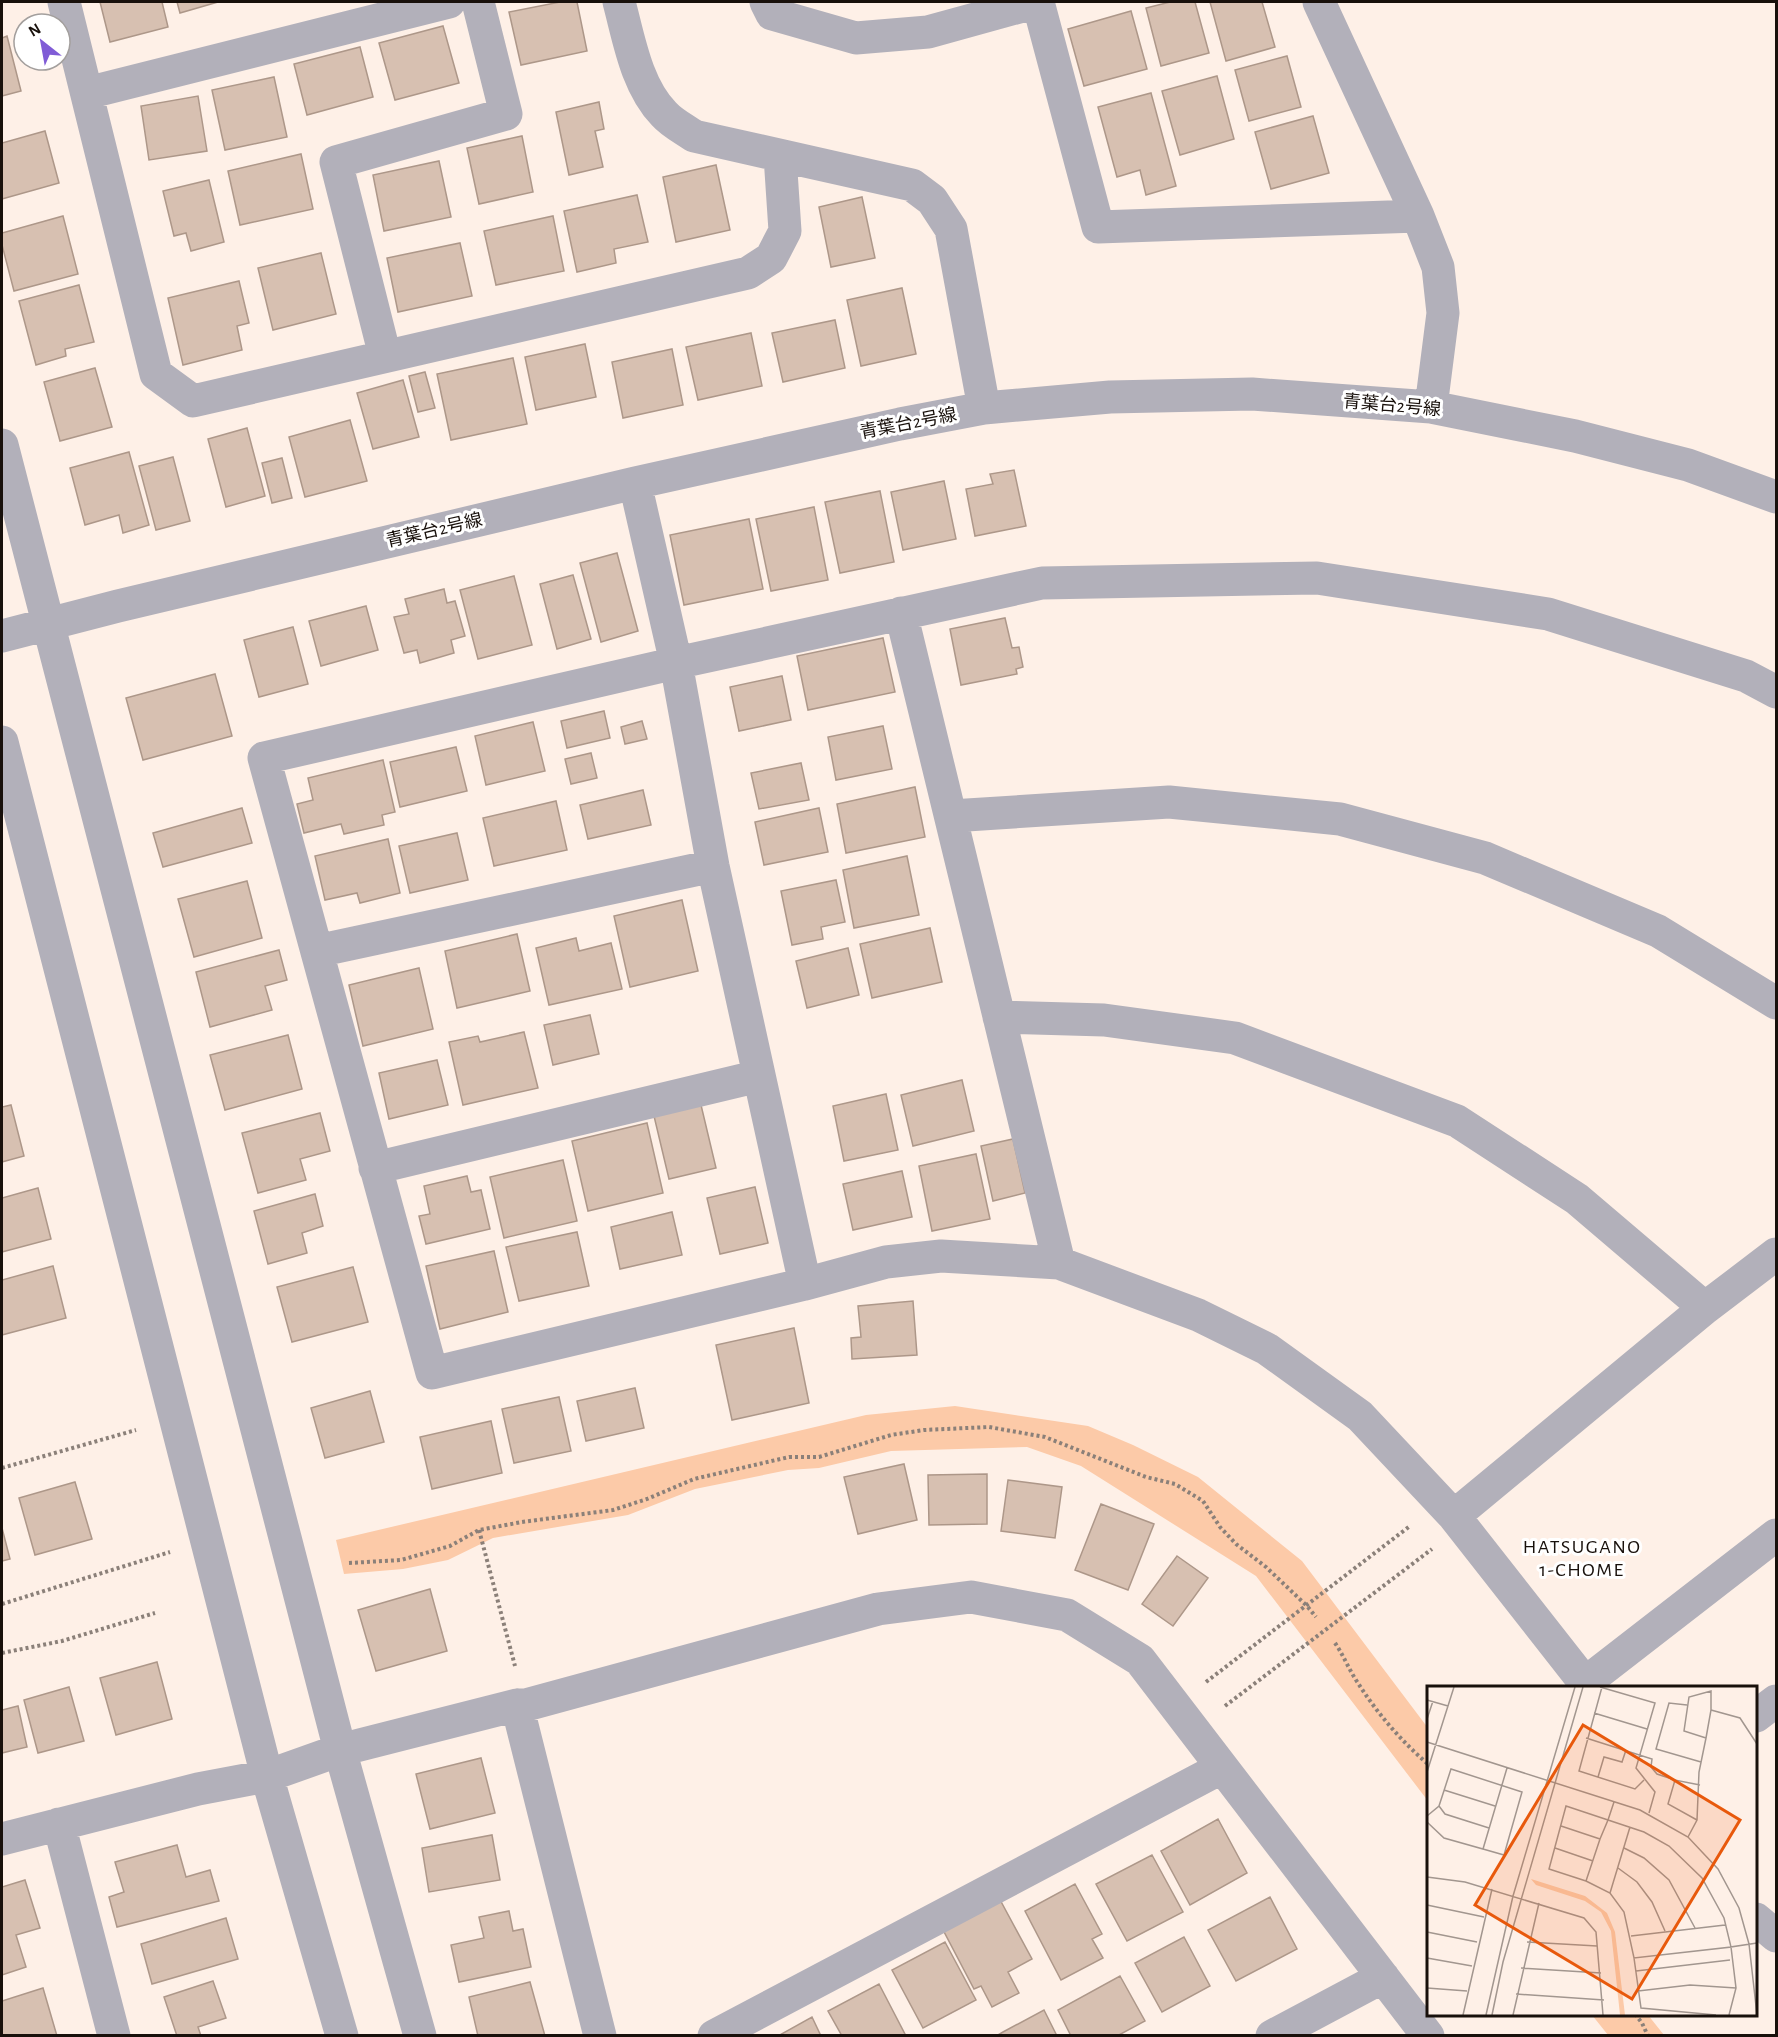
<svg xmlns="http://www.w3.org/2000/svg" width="1778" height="2037" viewBox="0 0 1778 2037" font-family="'Alegreya Sans','Noto Sans JP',sans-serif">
	<rect width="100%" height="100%" fill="#fef0e7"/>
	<!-- green -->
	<path fill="#fccaa8" d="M955 1406 1088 1426 1133 1445 1198 1477 1302 1561 1428 1728V1801L1256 1576 1081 1466 1027 1447 891 1451 819 1468 788 1470 695 1489 628 1515 493 1538 448 1560 403 1569 344 1574 336 1540 866 1415Z
		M1592 2015H1648L1664 2035H1608Z"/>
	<!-- building -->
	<path fill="#d7c0b1" stroke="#ad9789" stroke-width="1.5" d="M100 2H162L168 27 110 42Z
		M177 2H218L180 13Z
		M560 2H577L587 51 521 65 509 12Z
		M1170 2H1195L1209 53 1161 66 1146 8Z
		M1210 2H1262L1275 47 1226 61Z
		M1131 11 1147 69 1084 86 1068 29Z
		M443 26 459 83 395 100 379 43Z
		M7 36 21 91 2 96V38Z
		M360 47 373 97 307 115 294 64Z
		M1287 56 1301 107 1249 121 1235 70Z
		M1217 76 1234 139 1180 155 1162 91Z
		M274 77 287 137 225 150 212 90Z
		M1151 93 1176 186 1146 195 1140 170 1117 177 1098 107Z
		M198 96 207 151 149 160 141 106Z
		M599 102 604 129 595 131 603 167 569 175 556 112Z
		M1313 116 1329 173 1271 189 1255 132Z
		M45 131 59 183 2 199V143Z
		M522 136 533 192 479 204 467 148Z
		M301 154 313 209 240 225 228 171Z
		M439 161 451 217 384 231 373 175Z
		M716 165 730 230 676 242 663 177Z
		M209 180 224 242 191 251 186 233 174 236 163 191Z
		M637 195 648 242 614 249 616 263 577 272 564 211Z
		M862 197 875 258 831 267 819 207Z
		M63 216 78 274 14 291 2 245V233Z
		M553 216 564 271 496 285 484 231Z
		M460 243 472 296 398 312 387 258Z
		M321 253 336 314 273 330 258 268Z
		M239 281 249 323 237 326 242 350 183 365 168 298Z
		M79 285 94 342 65 349 66 356 36 365 19 301Z
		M902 288 916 354 861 366 847 300Z
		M835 320 845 368 783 382 772 333Z
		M751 333 762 386 698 400 686 347Z
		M585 344 596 397 536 410 525 357Z
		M672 349 683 405 623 418 612 362Z
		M513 358 527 424 451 440 437 374Z
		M95 368 112 427 60 441 44 382Z
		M425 372 435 408 418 412 409 376Z
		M403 380 419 437 373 449 357 393Z
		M350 420 367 481 305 497 289 437Z
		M247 428 265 496 226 507 208 439Z
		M129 452 149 525 123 533 119 515 85 525 70 468Z
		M173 457 190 521 156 530 139 466Z
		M282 458 292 498 272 503 262 463Z
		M1014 470 1026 526 975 536 966 489 993 484 990 474Z
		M944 481 956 539 903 550 891 492Z
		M880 491 894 562 840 573 825 502Z
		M814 507 828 580 771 591 756 519Z
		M749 519 763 589 684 605 670 535Z
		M617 553 638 631 601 642 580 563Z
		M573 575 591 639 557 649 540 584Z
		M514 576 532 645 478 659 460 590Z
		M444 589 447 603 455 601 465 636 451 640 454 653 420 663 417 650 404 653 394 617 409 614 405 599Z
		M366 606 378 650 321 666 309 621Z
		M1005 618 1012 648 1019 647 1023 667 1016 669 1017 674 961 685 950 629Z
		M293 627 308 684 259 697 244 640Z
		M883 638 895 692 808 710 797 656Z
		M215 674 232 736 143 760 126 698Z
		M782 676 791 720 739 731 730 687Z
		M604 711 610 738 567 748 561 721Z
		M642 721 647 739 625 744 621 727Z
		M533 722 545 771 486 785 475 736Z
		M883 726 892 769 836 780 828 737Z
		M456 747 467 791 400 807 390 762Z
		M591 753 597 778 571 784 565 759Z
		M383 760 395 812 382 815 384 825 344 834 341 824 304 833 297 804 313 800 308 778Z
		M801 763 809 800 759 809 751 773Z
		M915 787 925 837 846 853 837 804Z
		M643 790 651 825 588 839 580 805Z
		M556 801 567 850 494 866 483 818Z
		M242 808 252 843 163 867 153 833Z
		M819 808 828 852 764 865 755 822Z
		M457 833 468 880 410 893 399 846Z
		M388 839 400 893 360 903 357 893 325 900 315 856Z
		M907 856 919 915 854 928 843 870Z
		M836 880 845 922 821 927 823 939 792 945 781 891Z
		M247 881 262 938 194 957 178 899Z
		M682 900 698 971 630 987 614 916Z
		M930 928 942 982 872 998 860 944Z
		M517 934 530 991 457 1008 445 951Z
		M576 938 579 951 611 943 622 989 549 1005 536 948Z
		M848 948 859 995 807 1008 796 961Z
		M279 950 287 980 265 986 272 1010 210 1027 196 972Z
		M419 968 433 1029 363 1046 349 985Z
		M590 1015 599 1054 553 1065 544 1025Z
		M524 1032 538 1088 463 1105 449 1042 478 1036 480 1042Z
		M288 1035 302 1089 225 1110 210 1055Z
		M437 1060 448 1105 389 1119 379 1073Z
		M962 1080 974 1131 913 1146 901 1095Z
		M886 1094 898 1150 844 1161 833 1106Z
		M11 1105 24 1156 2 1162V1107Z
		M701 1105 716 1168 669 1179 654 1116Z
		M320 1113 330 1151 300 1159 306 1180 258 1193 242 1133Z
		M647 1123 663 1193 588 1211 572 1141Z
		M1013 1139 1025 1193 993 1201 981 1146Z
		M976 1154 990 1219 932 1231 919 1166Z
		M563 1160 577 1221 504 1238 490 1177Z
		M902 1171 912 1217 853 1230 843 1184Z
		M467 1176 471 1192 481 1190 490 1229 426 1244 419 1216 430 1214 424 1186Z
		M755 1187 768 1243 720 1254 707 1198Z
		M38 1188 51 1239 2 1252V1198Z
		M315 1194 323 1226 302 1233 307 1253 268 1264 254 1211Z
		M672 1212 682 1255 620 1269 611 1227Z
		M577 1232 589 1286 519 1301 506 1247Z
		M494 1251 508 1312 440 1329 426 1266Z
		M53 1266 66 1318 2 1335V1280Z
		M353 1267 368 1322 292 1342 277 1287Z
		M913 1301 917 1355 852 1359 851 1338 861 1337 858 1306Z
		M794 1328 809 1403 732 1420 716 1345Z
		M635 1388 644 1428 586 1441 577 1401Z
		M370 1391 384 1442 325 1458 311 1408Z
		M559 1397 571 1451 514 1463 502 1409Z
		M491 1421 502 1473 432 1489 420 1437Z
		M904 1464 917 1520 858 1534 844 1477Z
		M987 1474V1524L929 1525 928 1475Z
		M1008 1480 1062 1487 1055 1538 1001 1531Z
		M75 1482 92 1539 35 1555 19 1498Z
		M1101 1504 1154 1524 1128 1590 1075 1570Z
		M2 1528 10 1559 2 1561Z
		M1177 1556 1208 1578 1173 1626 1142 1604Z
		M430 1589 447 1651 376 1671 358 1610Z
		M157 1662 172 1719 116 1735 100 1678Z
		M69 1687 84 1741 38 1753 24 1700Z
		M18 1706 27 1747 2 1753V1710Z
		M481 1758 495 1813 430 1829 416 1774Z
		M1218 1819 1247 1873 1190 1905 1161 1851Z
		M492 1835 500 1880 429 1892 422 1848Z
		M177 1845 186 1877 210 1870 219 1901 117 1927 109 1897 124 1892 115 1862Z
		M1152 1855 1183 1912 1127 1941 1096 1884Z
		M25 1880 40 1928 16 1935 26 1967 2 1975V1887Z
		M1075 1884 1102 1934 1092 1939 1103 1958 1061 1980 1025 1911Z
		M998 1896 1032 1959 1008 1972 1019 1993 992 2007 981 1986 974 1989 941 1926Z
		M1270 1897 1297 1949 1236 1981 1208 1930Z
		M509 1911 513 1931 523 1929 531 1967 459 1982 451 1945 484 1938 479 1917Z
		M226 1918 238 1959 152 1984 141 1944Z
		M1184 1937 1210 1986 1162 2012 1135 1963Z
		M945 1942 976 2000 923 2028 892 1970Z
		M1120 1976 1145 2021 1117 2036H1071L1058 2010Z
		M213 1981 226 2018 198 2027 201 2036H177L164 1997Z
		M530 1982 545 2036H478L469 1997Z
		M879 1984 906 2036H842L828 2011Z
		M43 1988 57 2036H2V2001Z
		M1044 2010 1057 2036H996L1003 2032Z
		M812 2017 821 2036H778Z"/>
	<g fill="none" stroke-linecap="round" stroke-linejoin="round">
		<!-- path -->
		<path stroke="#8b8079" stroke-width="4" stroke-dasharray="3 3" stroke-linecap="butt" d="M2 1468 136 1430
			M479 1530 515 1666
			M349 1563 401 1560 450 1546 479 1530 522 1522 613 1510 647 1499 694 1479 789 1457H819L891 1435 924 1430 989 1427 1045 1437 1146 1477 1175 1484 1203 1501 1220 1527 1236 1544 1266 1567 1307 1606 1316 1617
			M2 1604 170 1552
			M1335 1643C1344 1656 1349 1670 1358 1683 1377 1713 1401 1741 1428 1764
			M2 1653 62 1641 155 1613
			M1206 1682 1410 1526
			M1225 1706 1432 1549
			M1635 2014 1642 2023 1648 2036"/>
		<!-- minor -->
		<path stroke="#b2b0ba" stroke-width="33" d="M64 2 156 374 193 401 748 273 771 258 785 231 780 156
			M619 2C629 39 636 85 664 114 672 123 684 129 694 136L912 185 932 200 951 229 984 408
			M766 2 772 14 856 38 928 32 1037 2
			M1038 2 1098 227 1418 216
			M1319 2 1418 216 1438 267 1443 313 1431 407
			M87 93 449 2
			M385 356 336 162 506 114 478 2
			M2 445 340 1750 420 2036
			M635 483 676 663 713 866 805 1284 432 1373 264 758 676 663 1042 583 1317 578 1548 614 1746 676 1776 692
			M901 613 1059 1263
			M2 636 118 606 635 483 900 424 984 408 1110 397 1252 394 1431 407 1575 436 1688 465 1776 497
			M2 742 267 1776 342 2036
			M951 816 1169 802 1340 819 1485 858 1658 931 1776 1003
			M317 951 713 866
			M999 1017 1104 1020 1235 1038 1457 1121 1577 1199 1705 1308
			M375 1168 759 1076
			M805 1284 886 1262 941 1256 1059 1263 1198 1315 1267 1349 1360 1416 1454 1516 1585 1683 1776 1535
			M1454 1516 1705 1308 1776 1254
			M517 1705 600 2036
			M1756 1716 1776 1701
			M59 1824 114 2036
			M2 1839 198 1789 267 1776 340 1750 517 1705H526L878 1609 971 1597 1067 1615 1140 1660 1428 2036
			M1756 1919 1776 1936
			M714 2036 1221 1768
			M1272 2036 1383 1977"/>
	</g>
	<g text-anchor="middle" stroke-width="6" stroke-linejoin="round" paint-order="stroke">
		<!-- street labels -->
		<g font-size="18" fill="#18100b" stroke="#fff">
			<text transform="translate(1392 405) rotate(5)" y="6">青葉台2号線</text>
			<text transform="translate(908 423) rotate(-11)" y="6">青葉台2号線</text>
			<text transform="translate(434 530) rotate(-13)" y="6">青葉台2号線</text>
		</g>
		<!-- neighbourhood labels -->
		<g font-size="20" letter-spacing="1.5" fill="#18100b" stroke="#fff">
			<text x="1582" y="1553">HATSUGANO<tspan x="1582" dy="23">1-CHOME</tspan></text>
		</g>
	</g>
	<!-- overview -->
	<g transform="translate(1427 1686)">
		<rect width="330" height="330" fill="#fef0e7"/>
		<path d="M104 193 158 210 180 227 188 246 198 329H193L184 245 174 226 158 215 109 199Z" fill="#fccaa8"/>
		<path fill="none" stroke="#a2968f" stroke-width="1.5" d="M173 1 228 17 209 82 228 106 222 127M175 1 152 85 208 103 217 94M0 14 21 20M260 19 242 17 229 63 274 76M284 24 313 32 330 58M167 27 220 43M0 33 6 15M159 52 225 73 224 81 230 88 248 94M0 56 213 124 261 151 291 183 312 222 322 258 330 329M0 86 27 1M171 91 177 71 195 76 199 64M17 104 68 120M12 120 18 128 62 142M0 130 12 120 24 83 95 106 77 169 56 163M270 134 241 118 248 94 273 99M0 136 17 152 56 163 80 82M134 140 173 153M261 151 270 134 272 86 279 52 284 24V5L262 11 257 45 279 52M128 162 166 175M197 162 217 172 242 194 268 242M191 182 210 196 225 216 238 245M0 191 38 196 157 232 169 246 176 329M159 195 183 207 197 226 207 272 304 261 297 232 275 192 242 160 217 146 139 120 122 183 159 195 173 153 181 134 187 116M183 207 203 141M0 219 57 231M0 246 50 256M204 250 298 239M100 256 170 260M0 272 45 280M207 272 214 322 289 329M94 282 174 287M209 285 303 274M0 302 40 305M211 305 263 299 309 302M89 308 177 314M36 329 65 203M59 329 86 210 148 1M65 329 76 276 156 1M86 329 112 217M302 329 309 302 304 261 330 257"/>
		<path fill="#e8590c" fill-opacity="0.15" stroke="#e8590c" stroke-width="3" d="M156 39 313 134 205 313 48 219Z"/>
		<rect width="330" height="330" fill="none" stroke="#18100b" stroke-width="3"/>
	</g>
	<!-- border -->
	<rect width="1778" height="2037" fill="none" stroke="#18100b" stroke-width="6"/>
	<!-- north arrow -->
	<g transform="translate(42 42) rotate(329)"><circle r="28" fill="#ffffff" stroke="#a39f9d" stroke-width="1.5"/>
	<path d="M0-4.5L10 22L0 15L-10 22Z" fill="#805cd6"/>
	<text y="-9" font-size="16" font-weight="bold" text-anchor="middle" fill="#18100b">N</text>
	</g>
</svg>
